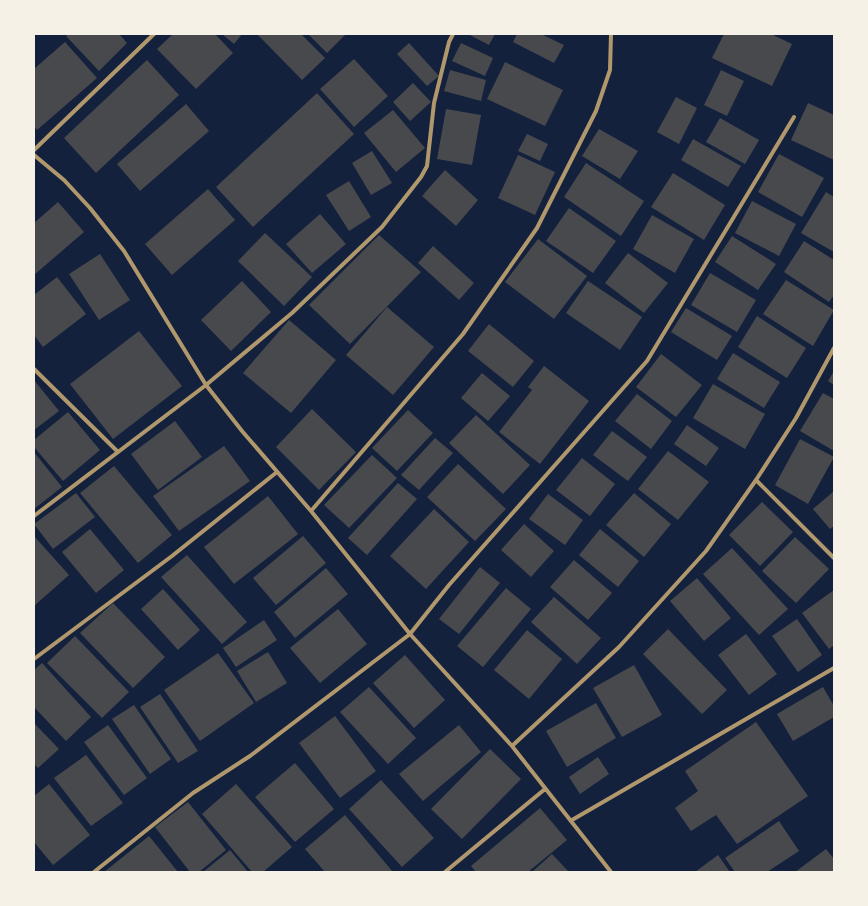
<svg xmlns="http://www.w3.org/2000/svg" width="868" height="906" viewBox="0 0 868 906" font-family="'Alegreya Sans',sans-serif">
	<rect width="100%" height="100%" fill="#14213d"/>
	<!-- building -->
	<path fill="#48494c" d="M68 34H119L127 43 99 71 66 36Z
		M173 34H215L233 53 196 89 157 49Z
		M222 34H242L234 44Z
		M257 34H301L325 58 302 80Z
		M308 34H346L327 53Z
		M468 34H495L489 45Z
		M517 34H541L564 45 554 63 513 42Z
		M724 34H771L792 44 772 86 712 58Z
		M65 42 97 78 37 130 34 126V69Z
		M409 43 439 76 427 86 397 54Z
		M461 43 493 58 485 76 452 61Z
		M354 59 388 96 354 127 320 89Z
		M147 60 179 95 96 173 64 138Z
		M505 62 563 90 545 126 487 99Z
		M450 70 486 80 481 101 444 91Z
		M721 70 744 81 727 116 704 105Z
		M413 83 431 102 410 121 393 102Z
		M317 93 354 134 253 227 216 187Z
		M676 97 697 108 679 144 657 132Z
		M808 103 834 115V160L791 140Z
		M186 104 209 131 140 191 117 164Z
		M446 109 481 115 472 165 437 159Z
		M393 110 425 148 396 172 364 133Z
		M720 118 759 140 745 164 706 142Z
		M599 129 638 151 620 179 582 156Z
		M527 134 548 144 540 161 518 151Z
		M693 139 741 166 728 187 681 160Z
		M372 151 392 183 371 195 352 163Z
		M779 154 824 178 802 217 758 192Z
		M518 155 555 172 535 215 498 198Z
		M586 163 644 201 621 236 564 197Z
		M445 170 478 200 456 226 422 196Z
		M673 173 725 205 704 240 651 207Z
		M349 181 371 217 349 231 326 195Z
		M208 189 235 220 172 275 145 244Z
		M826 192 834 197V252L801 233Z
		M752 201 796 224 779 256 735 233Z
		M58 202 84 232 34 275V223Z
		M569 208 616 241 593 273 546 241Z
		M320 214 346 244 312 273 286 244Z
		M652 215 694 239 675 273 633 249Z
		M265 233 312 277 284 306 238 261Z
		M379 235 421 272 350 344 309 305Z
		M732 236 776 264 758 290 715 262Z
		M538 239 587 276 554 319 505 282Z
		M804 241 834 260V295L829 302 784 272Z
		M433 246 474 283 459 300 418 263Z
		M628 253 668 283 644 313 605 283Z
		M100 254 130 300 99 320 69 274Z
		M710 273 756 300 737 332 691 305Z
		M57 277 86 314 43 347 34 335V295Z
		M786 280 834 310 813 346 763 314Z
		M242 281 271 312 231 351 201 320Z
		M588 281 642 317 620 350 566 313Z
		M387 307 434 347 393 395 346 355Z
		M686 308 732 336 717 360 671 332Z
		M757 316 806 348 787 378 738 347Z
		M289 320 336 360 291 413 243 373Z
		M489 324 534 361 513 387 468 351Z
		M139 331 182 386 113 439 70 384Z
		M733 353 780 382 764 408 717 379Z
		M661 354 702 385 676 417 636 387Z
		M544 366 589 401 540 464 499 432 532 390 528 387Z
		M834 371V385L828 381Z
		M482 373 510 396 488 421 461 398Z
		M34 380 59 411 34 430Z
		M713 384 765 414 745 449 693 418Z
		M823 393 834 399V451L800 431Z
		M637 394 672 421 651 449 615 421Z
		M312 409 356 452 319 490 276 447Z
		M408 410 433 433 397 471 372 448Z
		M68 412 100 450 63 481 34 447V440Z
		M476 415 530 465 503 494 449 443Z
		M175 421 202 457 158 490 131 454Z
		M687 425 719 448 706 466 674 444Z
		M612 431 647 457 628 481 593 455Z
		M435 438 453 453 419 490 401 475Z
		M800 439 834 457 808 504 775 485Z
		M224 446 250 481 179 531 153 496Z
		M668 451 709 482 678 520 638 489Z
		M34 452 62 487 34 509Z
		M372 455 397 478 349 528 324 505Z
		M582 458 615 484 590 516 556 490Z
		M458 464 506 509 475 541 427 497Z
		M114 466 172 535 138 563 80 493Z
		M398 483 417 499 367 555 348 538Z
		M834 491V526L830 529 813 509Z
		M76 493 95 517 53 549 34 524Z
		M634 493 671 524 644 557 606 525Z
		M548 494 583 520 565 545 529 519Z
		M268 496 298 534 234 584 204 547Z
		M762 502 793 532 760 566 729 535Z
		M434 509 469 542 426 589 390 556Z
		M524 524 554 551 531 577 501 550Z
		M90 529 124 570 96 593 62 552Z
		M600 529 639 561 618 587 579 555Z
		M34 536 69 575 34 606Z
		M303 536 326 563 276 605 253 578Z
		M795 537 829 569 796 603 762 571Z
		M732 548 788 609 759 635 703 574Z
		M187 555 247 622 222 644 161 577Z
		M574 560 612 593 588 620 550 587Z
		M480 567 500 583 459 634 439 619Z
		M326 568 348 594 295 638 274 612Z
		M697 578 731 618 704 641 670 601Z
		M506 588 531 609 483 667 457 646Z
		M163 589 200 630 178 650 141 609Z
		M834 590V645L829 649 802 613Z
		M554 597 601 638 577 664 531 622Z
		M113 603 165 657 133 688 80 633Z
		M338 609 367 644 320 683 290 648Z
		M797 619 822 655 798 672 772 636Z
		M264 620 277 640 236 667 223 648Z
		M668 629 727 690 702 714 643 654Z
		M527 630 562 659 529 699 494 670Z
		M746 634 777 674 749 695 718 655Z
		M75 636 129 692 102 718 47 663Z
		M268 652 287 683 256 702 237 671Z
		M218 653 254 703 200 741 164 690Z
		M405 655 445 700 414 728 373 683Z
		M42 663 91 717 66 741 34 707V670Z
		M634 665 662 715 622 737 593 688Z
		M369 687 416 738 388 764 340 712Z
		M823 687 834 706V717L793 741 777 714Z
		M160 694 198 751 178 763 140 707Z
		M596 703 616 738 567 767 546 731Z
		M134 705 171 759 150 774 112 719Z
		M335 716 376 771 340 798 299 743Z
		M756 722 808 796 737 844 716 815 691 831 675 808 698 791 685 771Z
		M34 723 59 749 38 768 34 764Z
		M108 725 147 778 124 795 84 742Z
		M459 725 481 752 423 801 399 774Z
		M490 749 521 779 462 839 431 809Z
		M86 755 123 803 91 826 54 778Z
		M598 757 609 774 580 794 569 777Z
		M295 763 334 809 295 842 255 797Z
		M381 780 434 838 402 867 349 809Z
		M49 784 90 835 53 865 34 842V796Z
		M236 784 292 847 263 872H252L202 814Z
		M188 802 226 850 199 872H190L155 827Z
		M540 808 567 840 528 872H476L471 866Z
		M345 815 393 872H325L305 849Z
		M779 821 799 851 767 872H735L725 858Z
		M149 836 178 872H104Z
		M826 849 834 859V872H795Z
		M230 850 248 872H203Z
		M552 854 569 872H532Z
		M718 855 730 872H695Z"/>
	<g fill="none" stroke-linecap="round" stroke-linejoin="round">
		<!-- minor -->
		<path stroke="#b1986c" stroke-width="4" d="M34 150 154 34
			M34 155 64 180 90 208 124 251 206 385 242 431 311 511 410 634 512 746 611 872
			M34 369 118 452
			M756 480 834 558
			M311 511 463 334 537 228 596 111 610 70 611 34
			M34 516 206 385 292 313 382 227 421 177 427 166 434 103 449 42 453 34
			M34 659 172 556 277 472
			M512 746 619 647 706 551 756 480 796 418 834 348
			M572 820 834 668
			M94 872 193 793 250 756 410 634 449 585 647 361 794 117
			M445 872 545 789"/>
	</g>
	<!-- border -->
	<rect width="868" height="906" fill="none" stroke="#f6f1e7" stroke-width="70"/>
</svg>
